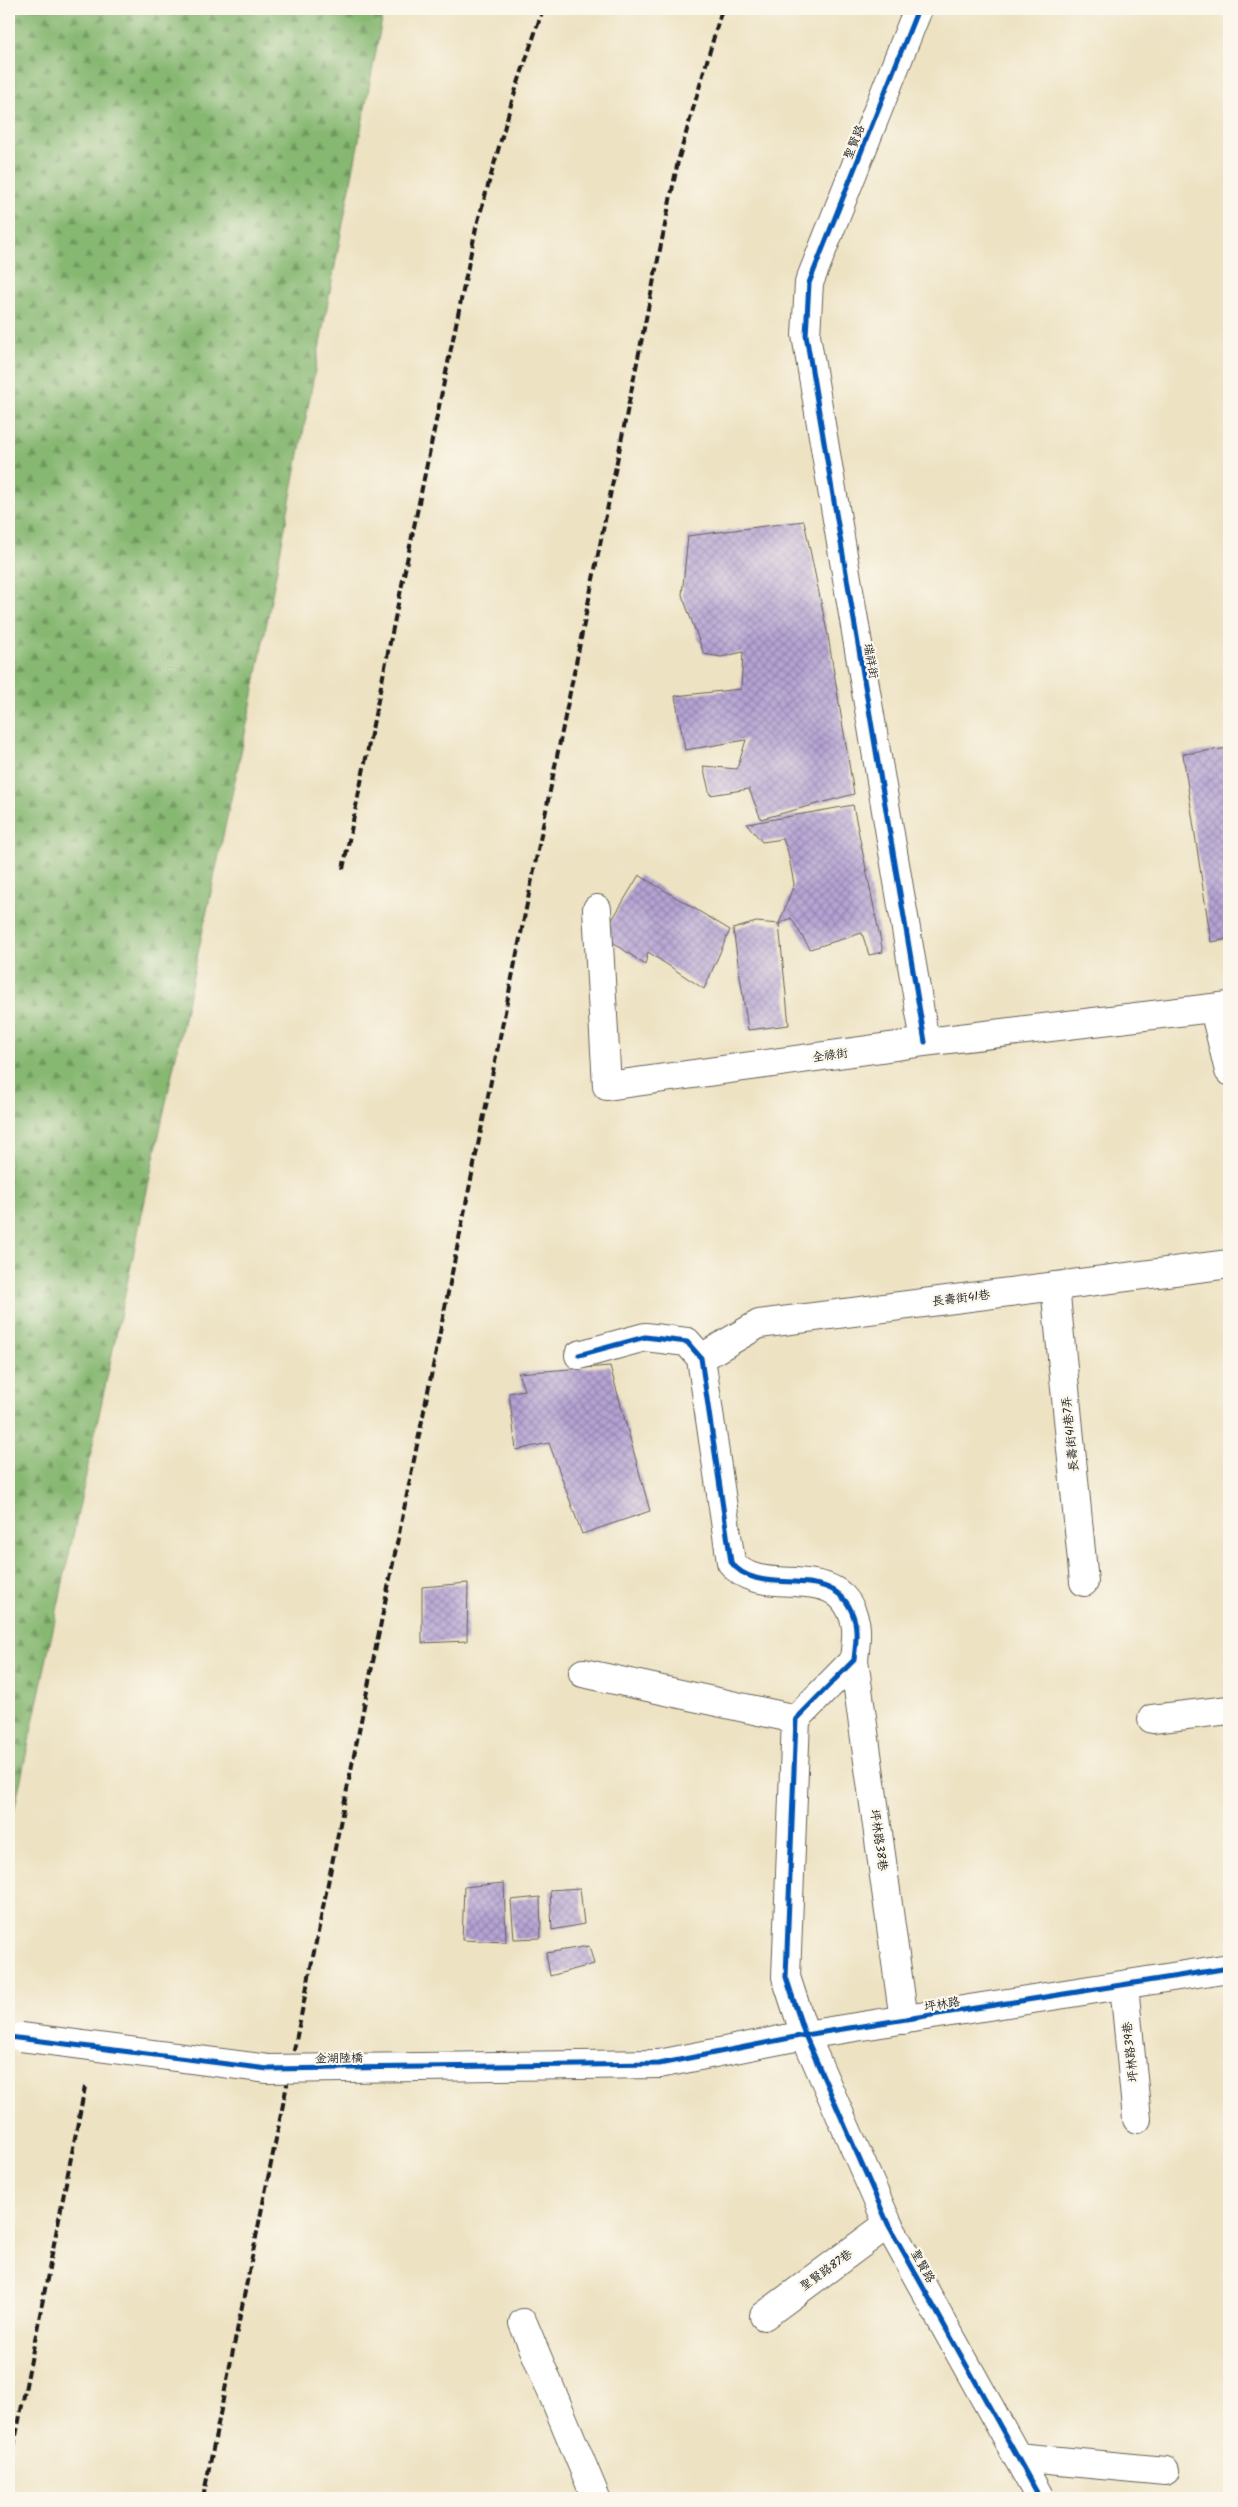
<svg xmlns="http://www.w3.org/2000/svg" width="1238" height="2507" viewBox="0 0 1238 2507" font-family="Kalam,'LXGW WenKai TC',sans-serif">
	<defs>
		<pattern id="forest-firs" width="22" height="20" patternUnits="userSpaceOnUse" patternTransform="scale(1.25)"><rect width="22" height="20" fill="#87b872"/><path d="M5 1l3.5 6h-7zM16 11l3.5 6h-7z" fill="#6e955d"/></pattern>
		<pattern id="building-cross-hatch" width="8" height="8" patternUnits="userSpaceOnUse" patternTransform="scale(1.25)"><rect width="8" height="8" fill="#b5a3d4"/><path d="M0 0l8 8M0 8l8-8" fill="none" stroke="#9284ab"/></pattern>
	</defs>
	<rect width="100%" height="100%" fill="#fbf7ec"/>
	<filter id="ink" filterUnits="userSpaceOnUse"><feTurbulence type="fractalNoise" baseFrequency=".02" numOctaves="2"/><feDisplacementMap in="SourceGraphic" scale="10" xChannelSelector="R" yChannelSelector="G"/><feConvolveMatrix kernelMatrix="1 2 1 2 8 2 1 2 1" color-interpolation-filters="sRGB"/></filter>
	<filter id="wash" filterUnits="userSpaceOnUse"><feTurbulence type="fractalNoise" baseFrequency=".0096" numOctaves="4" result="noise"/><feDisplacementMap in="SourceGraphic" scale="20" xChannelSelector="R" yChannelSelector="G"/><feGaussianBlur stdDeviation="1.12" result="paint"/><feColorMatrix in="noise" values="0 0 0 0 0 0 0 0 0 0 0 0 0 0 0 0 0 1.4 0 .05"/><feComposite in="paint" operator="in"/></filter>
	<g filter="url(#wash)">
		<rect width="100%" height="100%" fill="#ede2c2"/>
		<!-- forest -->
		<path fill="url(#forest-firs)" stroke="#526a47" d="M9 9H384L250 710 14 1811 9 1808Z"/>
		<g id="blocks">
			<!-- building -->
			<path fill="url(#building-cross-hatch)" d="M804 521 828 636 854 794 761 819 749 789 710 795 703 766 737 769 746 740 685 750 675 696 741 689 743 652 721 657 704 654 682 595 688 536Z
				M1229 748V939L1211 942 1183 754Z
				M853 805 883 952 869 955 862 933 810 949 791 918 779 924 794 884 788 852 783 839 762 842 747 824Z
				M639 875 730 930 704 989 648 952 645 965 603 935Z
				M756 922 779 924 789 1025 748 1030 733 929Z
				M610 1366 650 1511 582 1534 549 1443 516 1450 509 1393 524 1390 518 1373Z
				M468 1583 467 1641 422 1643V1587Z
				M504 1883 506 1942 462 1940 464 1887Z
				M580 1888 584 1924 552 1930 550 1890Z
				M540 1897 541 1938 514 1939 511 1900Z
				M589 1946 594 1964 550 1976 546 1953Z"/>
		</g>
	</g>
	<g filter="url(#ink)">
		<use href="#blocks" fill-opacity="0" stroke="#656156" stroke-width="1"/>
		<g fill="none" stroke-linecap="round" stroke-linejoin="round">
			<!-- minor casing -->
			<g stroke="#656156" stroke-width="30">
				<path id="minor" d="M918 9 809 283 806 335 925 1042
					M597 909 607 1086 925 1042 1229 1006
					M1214 1009 1229 1071
					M1055 1286 1084 1582
					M579 1355 645 1337 687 1342 701 1358 731 1562C761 1603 839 1555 855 1622 858 1633 855 1648 854 1660L796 1719 786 1977 805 2035 888 2224 1040 2498
					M701 1358 759 1324 1229 1264
					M854 1660 904 2020
					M583 1673 796 1719
					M1152 1719 1229 1710
					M1124 1985 1137 2119
					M659 2064 805 2035 1229 1968
					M764 2316 888 2224
					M523 2323 596 2498
					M1017 2457 1165 2471"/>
			</g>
			<!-- minor -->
			<use href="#minor" stroke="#fff" stroke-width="28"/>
			<!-- rail -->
			<path stroke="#1c1c1c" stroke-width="4" stroke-dasharray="8 4" stroke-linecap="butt" d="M343 869 476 228 512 101 543 9
				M9 2471 85 2087
				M203 2498 678 161 722 9"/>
			<!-- minor-bridge casing -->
			<g stroke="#656156" stroke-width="30" stroke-linecap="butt">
				<path id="minor-bridge" d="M21 2037 268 2069 659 2064"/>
			</g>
			<!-- minor-bridge -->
			<use href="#minor-bridge" stroke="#fff" stroke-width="28"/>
			<!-- cycleway casing -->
			<g stroke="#fbf7ec" stroke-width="8">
				<path id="cycleway" d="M918 9 809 283 806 335 925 1042
					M579 1355 645 1337 687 1342 701 1358 731 1562C761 1603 839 1555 855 1622 858 1633 855 1648 854 1660L796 1719 786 1977 805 2035 888 2224 1040 2498
					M9 2037 268 2069 659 2064 805 2035 1229 1968"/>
			</g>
			<!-- cycleway -->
			<use href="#cycleway" stroke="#0057b8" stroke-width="5"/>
		</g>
	</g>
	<g text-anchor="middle" stroke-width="4.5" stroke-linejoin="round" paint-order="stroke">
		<!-- street labels -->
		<g font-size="12" fill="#1c1c1c" stroke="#fbf7ec">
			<text transform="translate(854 142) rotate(-68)" y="4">聖賢路</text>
			<text transform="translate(871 661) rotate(80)" y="4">瑞祥街</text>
			<text transform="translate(830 1055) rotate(-8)" y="4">全祿街</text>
			<text transform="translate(961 1298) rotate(-7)" y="4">長壽街41巷</text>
			<text transform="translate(1070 1434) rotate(-96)" y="4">長壽街41巷7弄</text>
			<text transform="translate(879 1840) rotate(82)" y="4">坪林路38巷</text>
			<text transform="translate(942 2004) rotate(-9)" y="4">坪林路</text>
			<text transform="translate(1130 2052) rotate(-96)" y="4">坪林路39巷</text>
			<text transform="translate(339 2058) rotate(-1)" y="4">金湖陸橋</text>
			<text transform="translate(923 2266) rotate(61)" y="4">聖賢路</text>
			<text transform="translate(826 2270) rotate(-36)" y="4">聖賢路87巷</text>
		</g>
	</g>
	<!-- margin -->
	<rect width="1238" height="2507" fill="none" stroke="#fbf7ec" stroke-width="30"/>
</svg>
